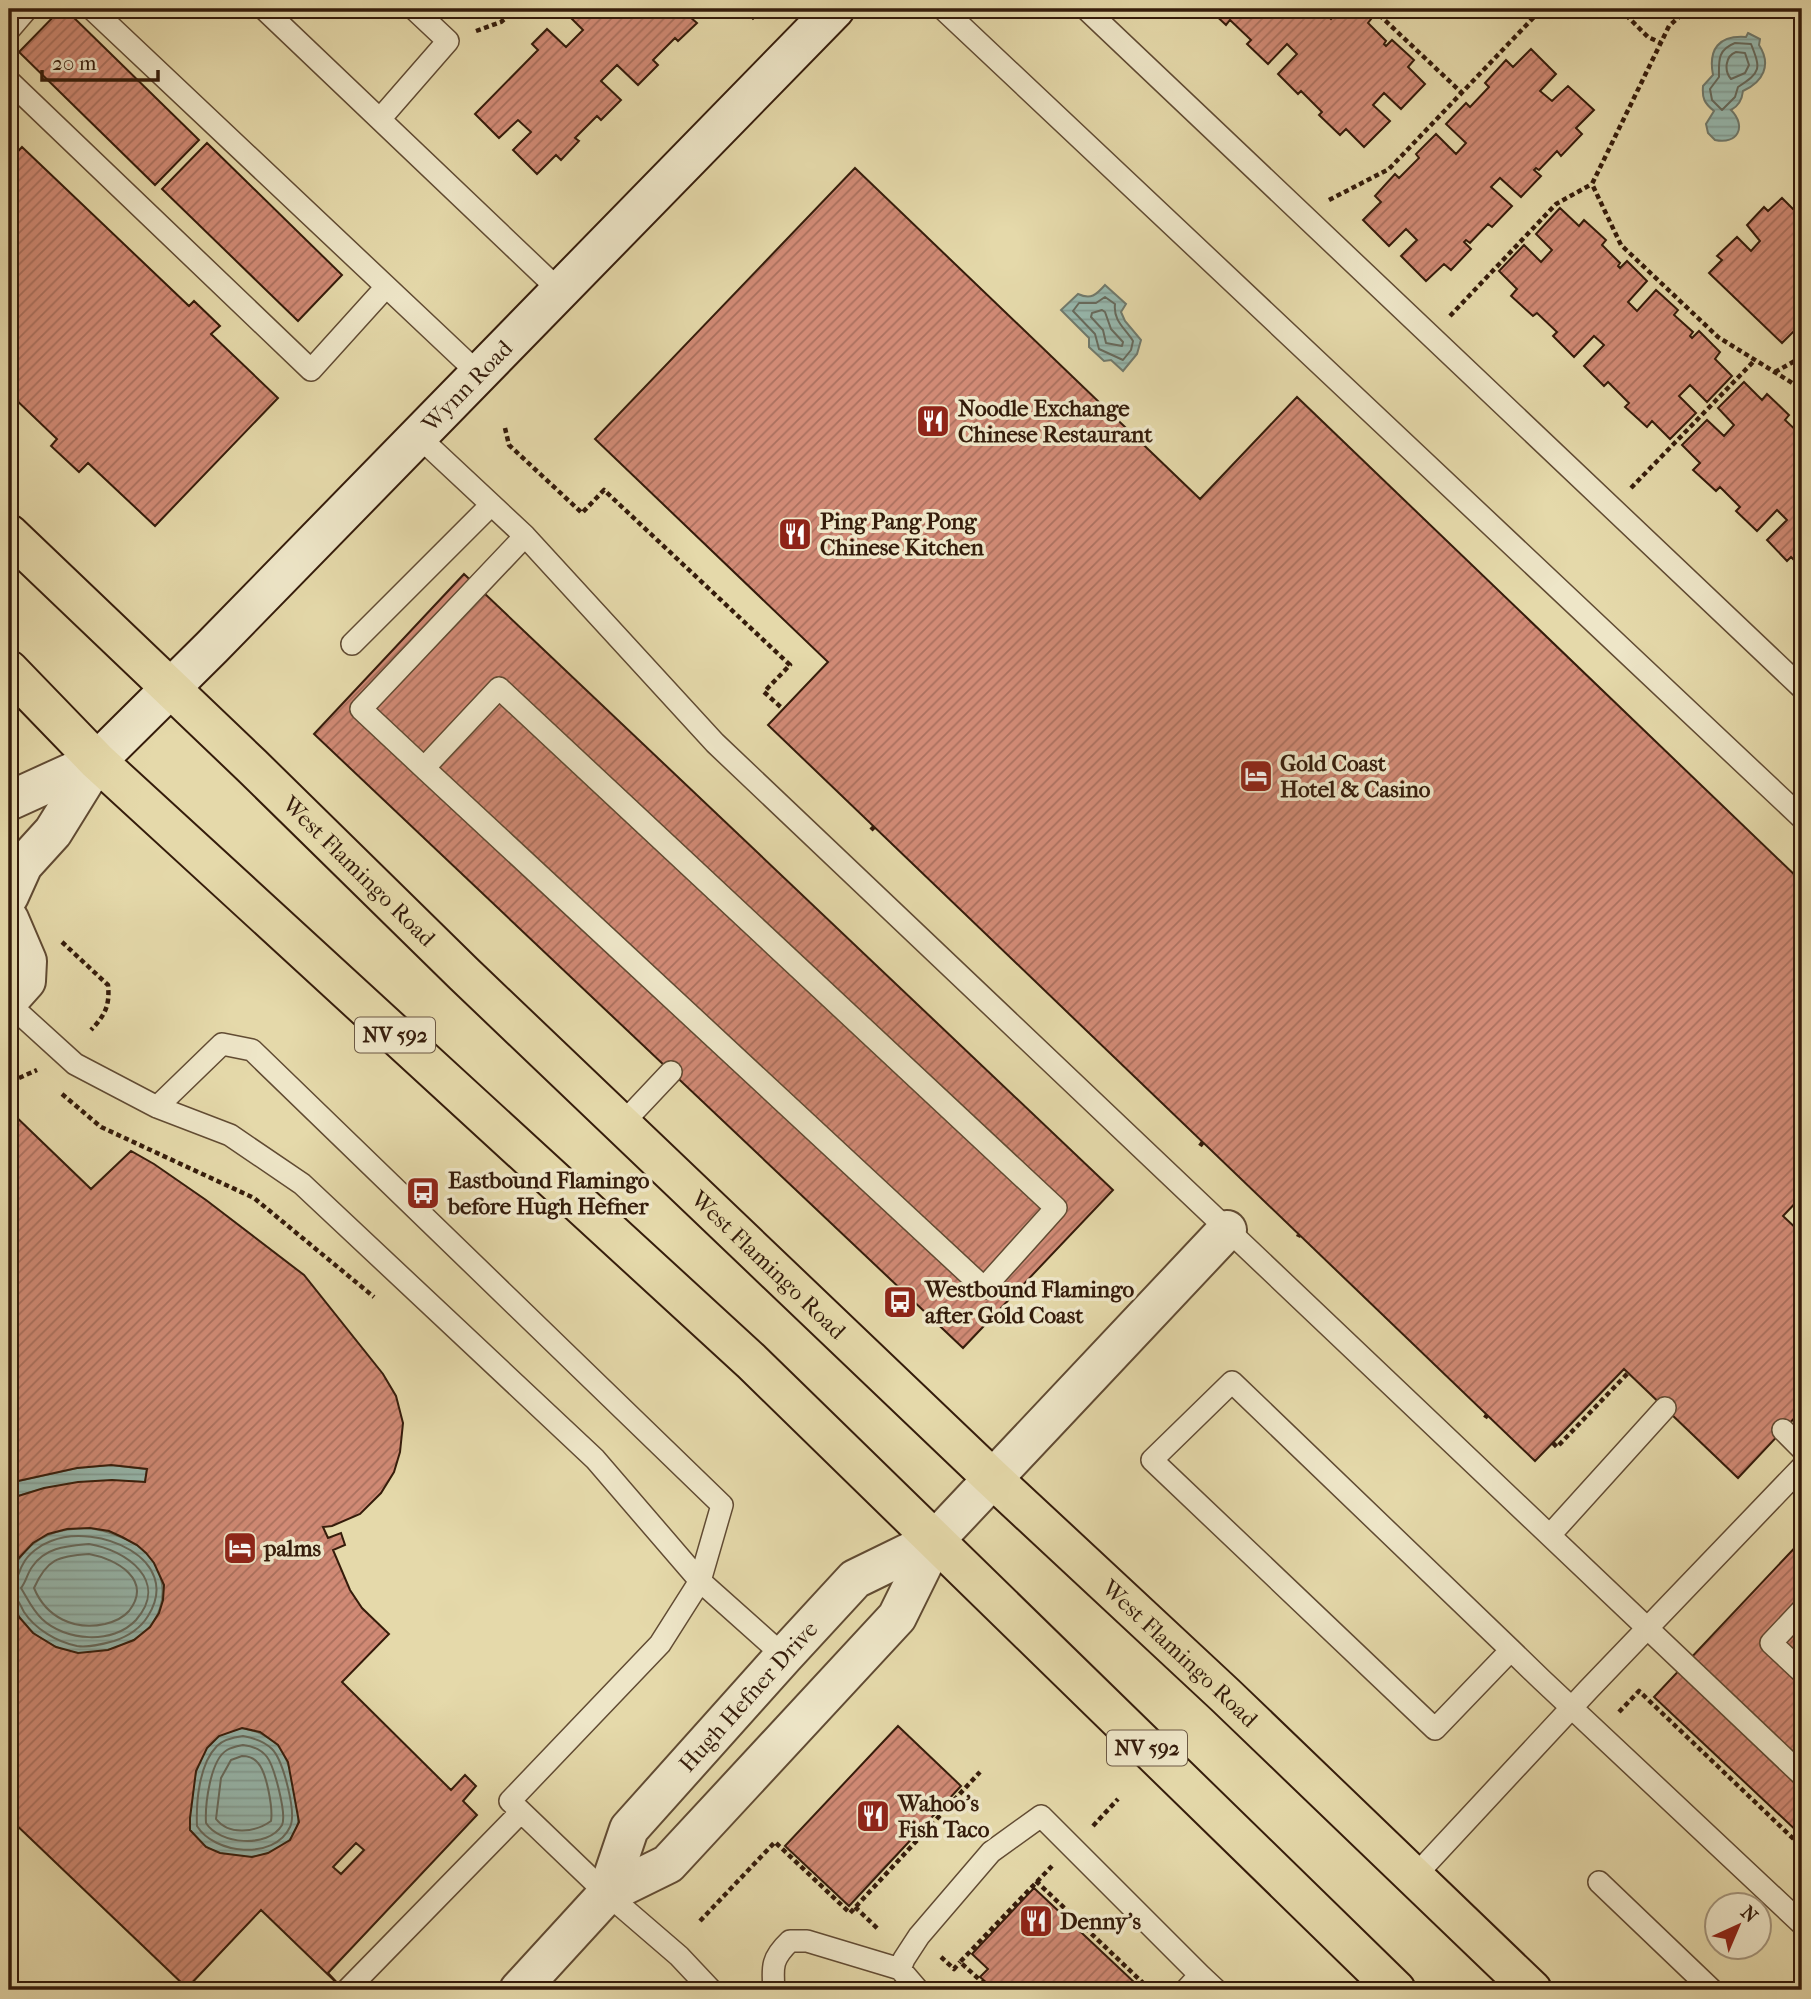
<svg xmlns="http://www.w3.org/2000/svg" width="1811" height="1999" viewBox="0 0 1811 1999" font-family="'IM FELL French Canon',serif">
	<defs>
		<pattern id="water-rules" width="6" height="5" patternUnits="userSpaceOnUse" patternTransform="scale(1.75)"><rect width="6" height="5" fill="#97b9af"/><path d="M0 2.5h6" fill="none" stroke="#839e95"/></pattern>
		<pattern id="building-hatch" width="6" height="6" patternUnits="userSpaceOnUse" patternTransform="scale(1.75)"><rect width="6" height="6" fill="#d18a75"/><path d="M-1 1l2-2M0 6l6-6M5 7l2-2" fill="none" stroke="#aa705e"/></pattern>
	</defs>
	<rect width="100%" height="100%" fill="#e5d9aa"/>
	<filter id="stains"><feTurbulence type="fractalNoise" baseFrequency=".00286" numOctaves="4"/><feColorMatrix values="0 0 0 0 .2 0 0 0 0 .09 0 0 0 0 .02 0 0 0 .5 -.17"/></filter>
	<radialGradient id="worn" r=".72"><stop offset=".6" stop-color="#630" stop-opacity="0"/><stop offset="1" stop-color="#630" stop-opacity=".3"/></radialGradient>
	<!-- water -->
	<path fill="url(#water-rules)" stroke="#707a6d" stroke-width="2" d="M1748 33 1760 39 1759 45C1772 65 1763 82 1743 91 1742 100 1739 106 1731 110 1747 126 1738 145 1715 140L1708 133 1706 124 1714 111C1704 103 1702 98 1703 86L1713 75C1708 49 1719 35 1746 37Z
		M1105 285 1126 304 1121 312 1125 321 1141 340 1137 354 1123 371 1111 360 1104 361 1089 347V338L1061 310 1078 294C1091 300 1096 295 1105 285Z
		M111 1465 147 1469 145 1482C100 1479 58 1483 15 1497L9 1483 77 1468Z
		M90 1528C106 1531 120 1535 135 1544 166 1562 172 1604 147 1630 134 1645 97 1655 78 1653 62 1652 41 1641 30 1630 23 1622 12 1610 10 1599 4 1572 24 1545 48 1535 61 1529 75 1529 90 1528Z
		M242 1728C256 1731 265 1734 276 1743 290 1755 304 1814 296 1830 282 1862 230 1863 205 1846 199 1842 195 1836 190 1830 189 1805 193 1760 212 1741 219 1733 232 1731 242 1728Z"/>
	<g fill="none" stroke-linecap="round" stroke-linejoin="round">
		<!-- shore -->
		<path stroke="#666a5d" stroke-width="2" d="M1735 43 1751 44C1761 69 1761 72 1738 87L1735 97 1722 110 1712 100 1710 89 1719 77C1719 61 1717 50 1735 43Z
			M1736 52 1745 53 1749 65 1745 73 1731 79C1724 71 1725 56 1736 52Z
			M1105 297 1115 304C1113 321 1125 328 1133 341L1131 350 1123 360 1099 349 1095 334 1073 311 1079 303H1096Z
			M1102 310 1105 312 1111 329 1123 342 1122 346 1106 343 1103 330 1091 317 1092 313Z
			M89 1544C126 1550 170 1581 136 1620 113 1645 65 1641 42 1619 33 1611 27 1598 21 1588 26 1582 27 1574 32 1567 45 1547 67 1546 89 1544Z
			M89 1554C117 1559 153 1580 129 1611 123 1618 113 1622 105 1624 74 1631 46 1617 34 1588 47 1559 58 1556 89 1554Z
			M12 1582C20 1577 18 1572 23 1564 28 1554 40 1545 51 1541 97 1522 184 1559 148 1616 140 1629 129 1636 114 1641 103 1644 89 1648 77 1646 57 1642 35 1629 24 1612 20 1605 19 1599 12 1595
			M243 1736C254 1738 264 1741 272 1749 283 1760 297 1813 290 1827 274 1861 214 1854 197 1826 196 1802 199 1764 217 1746 224 1739 235 1737 243 1736Z
			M243 1745C252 1746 261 1749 267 1757 274 1766 287 1814 282 1825 268 1849 219 1844 206 1823 205 1805 210 1760 227 1750 232 1747 238 1746 243 1745Z
			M242 1756C248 1756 254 1758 258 1763 267 1773 273 1809 271 1821 256 1832 229 1836 216 1819L221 1778 231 1760Z"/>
	</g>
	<!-- building -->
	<path fill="url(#building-hatch)" stroke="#351c0b" stroke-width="2" fill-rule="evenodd" d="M61 9H65L199 140 155 185 19 52Z
		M565 9H698L690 17 697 23 678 41 675 38 653 60 658 65 638 85 617 65 601 81 621 100 601 120 597 116 575 138 579 141 561 160 556 155 537 174 513 150 531 132 518 120 499 138 475 114 538 50 532 44 547 29 566 47 583 30 564 11Z
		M1209 9H1323L1322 10 1331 19 1340 9H1361L1371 19 1368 23 1386 41 1384 44 1386 46 1392 40 1414 60 1408 67 1425 84 1401 109 1384 93 1373 105 1390 121 1364 147 1346 129 1340 135 1319 115 1322 112 1301 91 1298 94 1278 74 1297 54 1287 44 1268 64 1247 44 1251 40 1230 20 1226 25Z
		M1531 49 1556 74 1540 91 1552 101 1568 86 1594 110 1576 128 1582 134 1561 156 1557 151 1539 170 1536 168 1534 170 1541 176 1521 197 1500 178 1491 187 1512 206 1492 227 1488 224 1470 243 1466 240 1464 242 1471 249 1451 270 1444 264 1426 281 1401 256 1417 240 1406 229 1389 246 1363 220 1381 202 1375 196 1395 174 1399 178 1419 158 1416 154 1436 134 1456 154 1466 143 1446 124 1466 103 1470 107 1489 87 1485 83 1506 60 1513 67Z
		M207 143 342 275 298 321 162 189Z
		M22 147 189 306 194 301 220 326 211 334 278 398 155 526 88 463 79 472 51 446 57 439 9 393V161Z
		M855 168 1200 499 1297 397 1802 882V1196L1783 1216 1802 1234V1410L1738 1478 1624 1369 1535 1461 768 725 828 662 595 439Z
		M1782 198 1802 218V332L1799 335 1794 331 1782 343 1709 273 1722 260 1717 256 1737 237 1751 251 1760 241 1747 225 1764 207 1768 211Z
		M1560 208 1579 226 1584 220 1606 240 1602 245 1620 263 1618 266 1620 268 1627 261 1647 281 1628 302 1637 311 1656 290 1678 310 1674 315 1693 332 1690 336 1692 338 1699 331 1720 352 1715 359 1732 376 1707 402 1690 385 1679 396 1696 413 1670 439 1652 421 1647 427 1625 407 1629 403 1608 382 1604 386 1584 366 1604 345 1594 336 1574 357 1553 336 1557 332 1537 313 1533 316 1511 296 1517 289 1499 271 1524 245 1541 262 1552 250 1536 234Z
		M1744 382 1762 400 1767 394 1789 415 1785 420 1802 436V568L1791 557 1787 561 1767 540 1787 520 1777 510 1757 531 1736 511 1740 507 1720 487 1716 491 1693 470 1700 463 1682 445 1707 420 1724 436 1734 425 1718 408Z
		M464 574 1113 1190 963 1348 314 734Z
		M9 1110 91 1189 131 1151 154 1164 206 1200 304 1275 383 1374 396 1396 403 1423 400 1452 394 1472 381 1493 360 1514 332 1526 323 1527 328 1538 341 1533 345 1545 333 1550 350 1590 362 1608 389 1634 342 1682 451 1790 465 1775 476 1786 463 1801 477 1815 328 1973 344 1990H9ZM111 1465 147 1469 145 1482 112 1480 78 1482 44 1488 15 1497 9 1483 77 1468ZM90 1528 109 1531 122 1537 137 1545 146 1553 154 1563 164 1585 163 1600 159 1613 150 1627 134 1640 108 1650 78 1653 56 1647 33 1633 19 1617 10 1599V1580L17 1560 33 1543 48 1534 67 1529ZM242 1728 260 1732 278 1745 288 1762 299 1822 290 1840 268 1853 252 1857 220 1853 206 1847 190 1830V1818L196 1771 207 1748 219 1736ZM356 1843 364 1850 341 1874 333 1867Z
		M1802 1540V1836L1654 1697Z
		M898 1726 961 1786 849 1906 785 1846Z
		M9 1818 187 1988 261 1910 344 1990H9Z
		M1034 1888 1135 1983 1128 1990H995L980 1977 988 1969 972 1954Z"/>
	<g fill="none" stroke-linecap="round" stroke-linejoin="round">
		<!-- lane casing -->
		<g stroke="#614b33" stroke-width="24">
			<path id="lane" d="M92 9 479 374
				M264 9 560 291
				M943 9 1802 818
				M1086 9 1802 688
				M9 30 27 9
				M9 81 311 370 386 287
				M380 119 448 41 414 9
				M418 436 525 536 361 709 424 768 984 1288 1056 1208 499 688 424 768
				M525 536 715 743 1802 1775
				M352 644 491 505
				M9 1004 75 1064 157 1107 230 1135 302 1184 595 1459 700 1581 784 1656
				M157 1107 222 1044 252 1050 722 1505 700 1581 660 1644 510 1801 607 1894 679 1956 711 1990
				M621 1125 671 1072
				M1783 1430 1802 1449
				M1550 1535 1665 1408
				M1802 1610 1771 1643 1802 1672
				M1511 1650 1435 1729 1152 1460 1232 1382 1511 1650 1542 1680 1802 1924
				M1414 1877 1588 1690 1802 1467
				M1599 1882 1712 1990
				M1200 1975 1216 1990
				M347 1990 521 1812
				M774 1990C772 1966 772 1958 790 1941H807L900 1969
				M918 1990 900 1969 904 1959 919 1936 991 1852 1041 1816 1200 1975 1186 1990"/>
		</g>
		<!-- street casing -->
		<g stroke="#614b33" stroke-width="42">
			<g id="street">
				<path d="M9 801 97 761"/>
				<path d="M9 896 23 865 53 832 97 761"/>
				<path d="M9 919 27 961 26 981 9 1000"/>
				<path id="s1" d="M607 1894 629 1829 784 1656 855 1579 935 1540"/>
				<path d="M519 1990 607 1894 668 1864 897 1617 935 1540 1227 1230"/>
			</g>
		</g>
		<!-- secondary casing -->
		<g stroke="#351c0b" stroke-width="42">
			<g id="secondary">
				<path id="s2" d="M97 761 212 647 835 9"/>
			</g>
		</g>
		<!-- primary casing -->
		<g stroke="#351c0b" stroke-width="42">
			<g id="primary">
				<path id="s3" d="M9 534 252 766 464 974 992 1478 1225 1695 1532 1990"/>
				<path d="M9 670 97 761 751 1361 1396 1990"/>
			</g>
		</g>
		<!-- path -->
		<path stroke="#351c0b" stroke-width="4.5" stroke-dasharray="5 3.5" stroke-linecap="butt" d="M745 9 757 21
			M1373 9 1462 93
			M1620 9 1648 37 1661 43
			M1688 9 1669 26 1592 184 1621 245 1718 337 1802 389
			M1796 9 1802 12
			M476 31 501 22 516 9
			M1329 200 1389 169 1534 17V9
			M1450 316 1556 204 1592 184
			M1775 372 1802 357
			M505 428 509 445 582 513 604 490 790 665 764 692 783 709
			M1631 488 1755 360
			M871 830 874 827
			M62 942 108 985C110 1006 105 1015 91 1030
			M19 1078 37 1070
			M62 1094 101 1127 254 1198 374 1297
			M1200 1146 1203 1142
			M1298 1237 1299 1235
			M1485 1418 1487 1415
			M1553 1443 1557 1447 1628 1373
			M1619 1712 1639 1691 1802 1847
			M1093 1826 1118 1799
			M1036 1881 1142 1982 1134 1990
			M855 1907 878 1929
			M700 1921 775 1842 850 1913 980 1772
			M941 1957 954 1969 960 1962
			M991 1990 960 1962 1052 1866"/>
		<!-- lane -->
		<use href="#lane" stroke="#eee6c8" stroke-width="21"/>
		<!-- street -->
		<use href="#street" stroke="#eee6c8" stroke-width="38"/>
		<!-- secondary -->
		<use href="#secondary" stroke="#eee6c8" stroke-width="38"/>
		<!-- primary -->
		<use href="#primary" stroke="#e5d9aa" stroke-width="38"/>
	</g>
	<!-- icons -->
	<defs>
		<g id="restaurant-square" transform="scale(1.75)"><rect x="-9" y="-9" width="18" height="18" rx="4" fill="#8f2418" stroke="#eee6c8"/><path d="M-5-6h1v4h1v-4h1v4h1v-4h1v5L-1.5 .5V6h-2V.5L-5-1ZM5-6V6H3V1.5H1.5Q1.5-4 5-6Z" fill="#fff"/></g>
		<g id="hotel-square" transform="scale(1.75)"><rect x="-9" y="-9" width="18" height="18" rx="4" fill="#8f2418" stroke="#eee6c8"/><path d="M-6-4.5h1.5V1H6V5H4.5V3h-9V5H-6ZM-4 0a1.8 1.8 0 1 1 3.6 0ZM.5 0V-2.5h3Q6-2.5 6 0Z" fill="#fff"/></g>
		<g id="bus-square" transform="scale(1.75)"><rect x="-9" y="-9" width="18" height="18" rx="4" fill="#8f2418" stroke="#eee6c8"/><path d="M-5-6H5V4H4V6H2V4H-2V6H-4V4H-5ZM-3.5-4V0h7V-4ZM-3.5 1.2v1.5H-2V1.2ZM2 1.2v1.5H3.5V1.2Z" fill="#fff"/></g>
	</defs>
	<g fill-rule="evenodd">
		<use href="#restaurant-square" x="933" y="421"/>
		<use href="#restaurant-square" x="795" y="534"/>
		<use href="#hotel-square" x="1256" y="776"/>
		<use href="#bus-square" x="423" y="1193"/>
		<use href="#bus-square" x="900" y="1302"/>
		<use href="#hotel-square" x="240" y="1548"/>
		<use href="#restaurant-square" x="873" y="1816"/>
		<use href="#restaurant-square" x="1036" y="1921"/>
	</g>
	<g text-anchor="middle" stroke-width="7" stroke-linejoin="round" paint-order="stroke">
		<!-- shield labels -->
		<g fill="#eee6c8" stroke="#6c5944" stroke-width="2">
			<rect x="355" y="1017.5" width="80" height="35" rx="5"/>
			<rect x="1107" y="1730.5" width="80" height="35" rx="5"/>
		</g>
		<g font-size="21" font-weight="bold" fill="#351c0b">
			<text x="395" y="1042">NV 592</text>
			<text x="1147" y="1755">NV 592</text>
		</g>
		<!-- street labels -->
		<g font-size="23" fill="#351c0b" stroke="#eee6c8">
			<text dy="8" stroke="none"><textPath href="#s2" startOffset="527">Wynn Road</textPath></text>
			<text dy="8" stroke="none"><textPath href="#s3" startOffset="486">West Flamingo Road</textPath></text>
			<text dy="8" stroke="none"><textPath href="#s3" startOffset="1054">West Flamingo Road</textPath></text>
			<text dy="8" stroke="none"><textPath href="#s3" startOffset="1620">West Flamingo Road</textPath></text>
			<text dy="8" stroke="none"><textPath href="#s1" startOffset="247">Hugh Hefner Drive</textPath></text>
		</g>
		<!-- poi labels -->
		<g font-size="23" font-weight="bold" fill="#351c0b" stroke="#eee6c8" text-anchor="start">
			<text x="958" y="416">Noodle Exchange<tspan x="958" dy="26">Chinese Restaurant</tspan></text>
			<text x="820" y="529">Ping Pang Pong<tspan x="820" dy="26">Chinese Kitchen</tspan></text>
			<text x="1280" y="771">Gold Coast<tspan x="1280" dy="26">Hotel &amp; Casino</tspan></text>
			<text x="448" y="1188">Eastbound Flamingo<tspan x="448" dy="26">before Hugh Hefner</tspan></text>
			<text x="925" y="1297">Westbound Flamingo<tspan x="925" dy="26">after Gold Coast</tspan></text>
			<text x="264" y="1556">palms</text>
			<text x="898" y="1811">Wahoo's<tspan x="898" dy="26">Fish Taco</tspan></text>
			<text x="1060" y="1929">Denny's</text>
		</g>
	</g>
	<!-- margin -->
	<rect width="1811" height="1999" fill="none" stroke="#e5d9aa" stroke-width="35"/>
	<rect x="10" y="10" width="1790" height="1978" fill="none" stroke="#351c0b" stroke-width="3.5"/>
	<rect x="18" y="18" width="1776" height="1964" fill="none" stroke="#351c0b" stroke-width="2"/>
	<!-- north arrow -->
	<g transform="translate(1738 1926) rotate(44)"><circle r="33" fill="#eee6c8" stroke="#a4957c" stroke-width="2"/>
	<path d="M0-5L12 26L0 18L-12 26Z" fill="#8f2418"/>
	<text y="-10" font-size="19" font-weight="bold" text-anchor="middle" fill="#351c0b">N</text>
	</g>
	<!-- scale -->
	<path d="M42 70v10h116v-10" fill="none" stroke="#351c0b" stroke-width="3.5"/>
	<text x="52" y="70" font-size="21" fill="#351c0b" stroke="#eee6c8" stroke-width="5" paint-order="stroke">20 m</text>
	<rect width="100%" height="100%" filter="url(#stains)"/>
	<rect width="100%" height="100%" fill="url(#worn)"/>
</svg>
